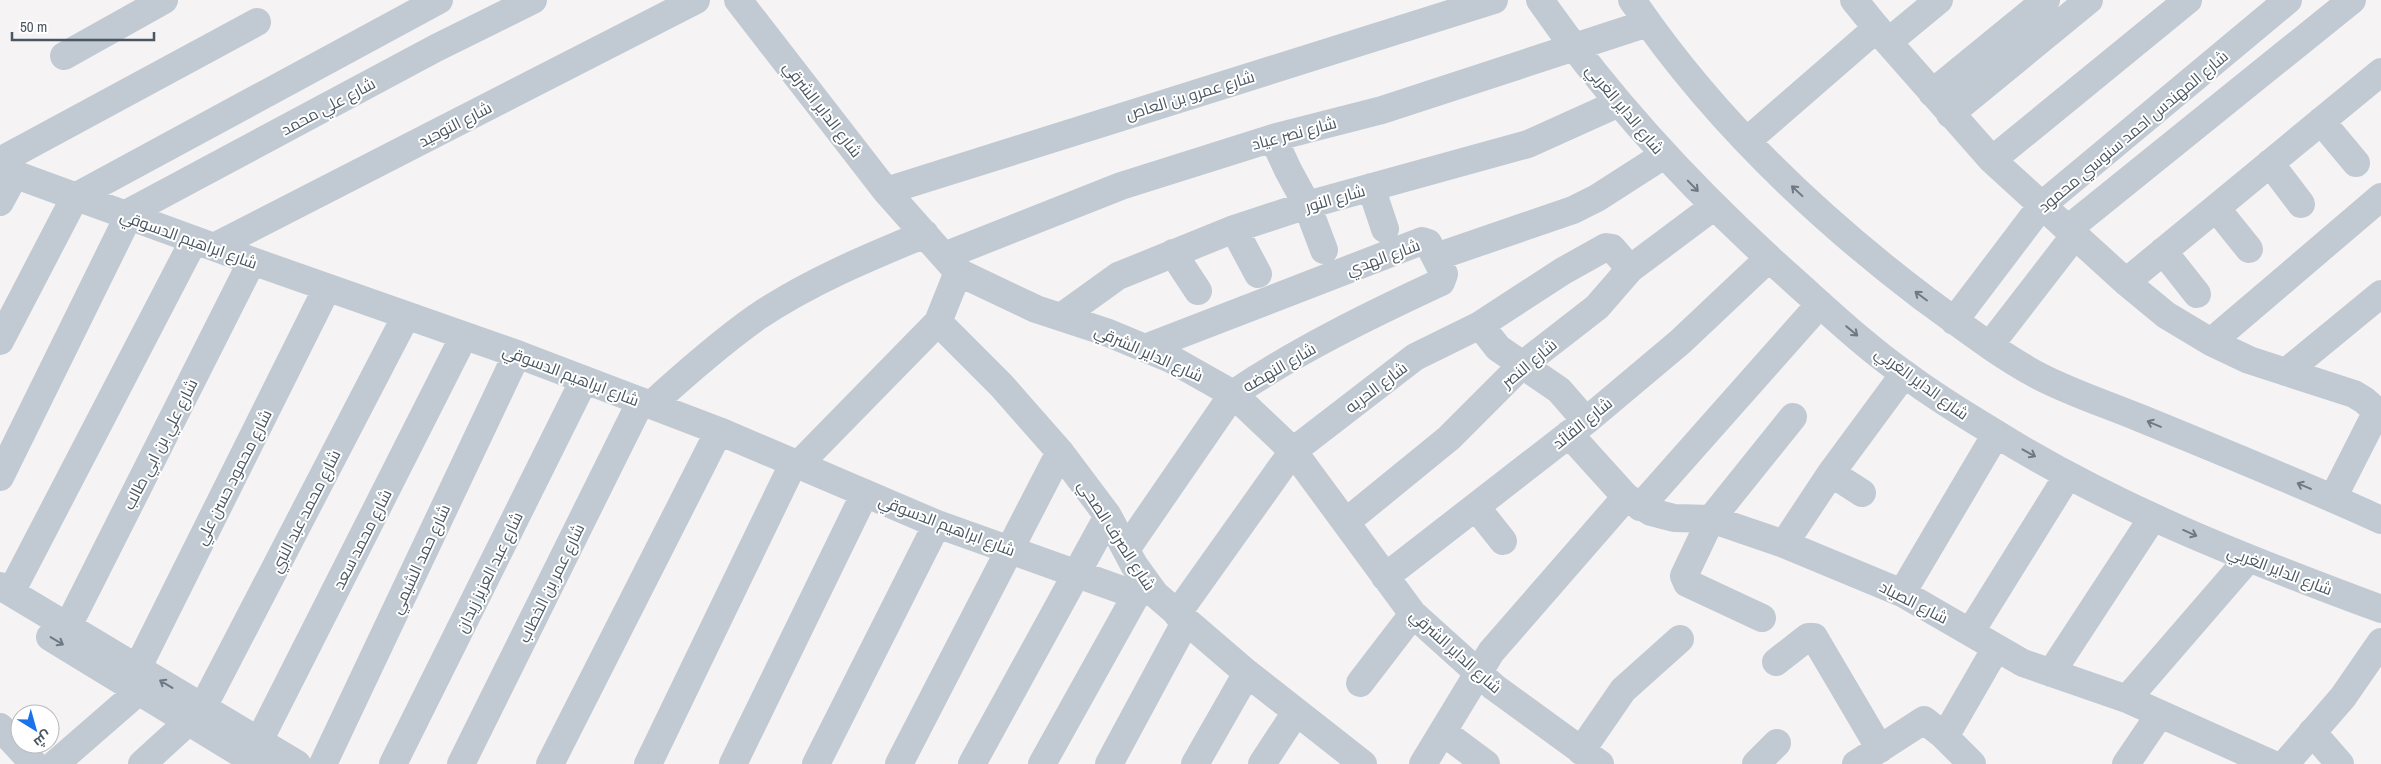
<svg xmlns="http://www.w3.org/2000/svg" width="2381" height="764" viewBox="0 0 2381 764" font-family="'Archivo Narrow',Cairo,sans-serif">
	<rect width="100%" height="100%" fill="#f5f3f3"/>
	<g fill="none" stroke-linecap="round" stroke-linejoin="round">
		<!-- minor -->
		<path stroke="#c1cad2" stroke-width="28" d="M738 0 886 191 958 272 1036 309 1106 332 1171 359 1233 394 1293 451 1413 614 1494 687 1600 764
			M1540 0C1612 104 1698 195 1792 279 1829 312 1866 347 1906 375 1934 396 1965 415 1995 433 2115 508 2249 560 2381 609
			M1632 0C1710 115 1814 215 1925 299 1961 325 1998 354 2037 375 2069 392 2106 404 2140 418 2221 451 2302 484 2381 520
			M1854 0 1888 42 1992 160 2126 282 2166 315 2211 342 2249 360 2354 394 2364 400 2381 415
			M1888 42 1939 0
			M64 56 164 0
			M1932 93 2046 0
			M1950 114 2089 0
			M2321 121 2356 163
			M1273 138 1288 170 1307 205 1324 250
			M1748 140 1877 28
			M1992 160 2188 0
			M0 161 257 22
			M2270 163 2301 204
			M0 169 252 261 517 354 719 431 937 524 1136 595
			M1371 187 1385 229
			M886 191 1494 0
			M0 202 15 174
			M2216 208 2249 249
			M124 215 436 48 533 0
			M1234 229 1258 274
			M2068 229 2352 0
			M214 247 696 0
			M2163 251 2197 294
			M1173 253 1198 291
			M944 256 1121 186 1273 138 1382 110 1648 23
			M1436 257 1573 210 1597 198 1664 155
			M2126 282 2381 72
			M1061 317 1118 276 1234 229 1307 205 1528 144 1619 103
			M1954 321 2042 205 2288 0
			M938 322 1001 385 1060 452 1108 516 1134 565 1155 594 1247 673 1363 764
			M1480 325 1498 348 1559 390 1586 421
			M0 341 75 197 439 0
			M2211 342 2381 197
			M1990 345 2075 235
			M2286 372 2381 294
			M651 405C685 374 719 344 757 317 809 282 867 258 925 234
			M1569 434 1626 497 1651 512 1674 518 1711 519 1784 544 1902 593 2023 663 2127 699 2272 764
			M799 464 938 322 958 272
			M1831 473 1862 493
			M0 477 128 217
			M2333 498 2371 423 2381 415
			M1476 507 1503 541
			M1640 507 1820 304
			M1346 522 1449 438 1521 366 1597 307 1630 269 1713 207
			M1784 544 1831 473 1904 374
			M1127 548 1233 394C1298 350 1370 315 1441 282L1444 274 1428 243 1422 241 1145 348
			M1385 577 1586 421 1680 342 1769 258
			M0 586 297 764
			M11 592 194 240
			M1902 593 1996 434
			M1177 614 1293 451 1415 357 1480 325 1563 271 1606 247 1612 248 1630 269
			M1762 618 1687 583 1684 576 1711 519 1793 417
			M68 626 252 261
			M1971 631 2068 475
			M50 637 258 764
			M1776 662 1808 637H1814L1880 749
			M138 667 327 288
			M2051 673 2153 517
			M1360 683 1413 614
			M2127 699 2248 559
			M203 707 406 316
			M0 727 34 764
			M1443 732 1486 764
			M2312 732 2340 764
			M1943 735 1972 764
			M259 741 464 336
			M1581 751 1623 690 1680 639
			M55 764 139 691
			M142 764 188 722
			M323 764 517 354
			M393 764 584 380
			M461 764 641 401
			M550 764 719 431
			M648 764 794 462
			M733 764 865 493
			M816 764 937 524
			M899 764 1060 452
			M972 764 1108 516
			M1042 764 1144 581
			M1109 764 1186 621
			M1195 764 1247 673
			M1262 764 1296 712
			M1423 764 1491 652 1626 497
			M1756 764 1777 743
			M1856 764 1924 720 1943 735 1947 733 1996 648
			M2126 764 2160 714
			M2285 764 2343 697 2381 642"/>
	</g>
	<!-- one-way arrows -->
	<defs><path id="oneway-shaft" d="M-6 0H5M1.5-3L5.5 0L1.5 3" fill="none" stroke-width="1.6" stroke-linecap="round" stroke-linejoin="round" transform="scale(1.25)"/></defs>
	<g stroke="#6e7983">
		<use href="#oneway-shaft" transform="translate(1693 186) rotate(46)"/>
		<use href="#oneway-shaft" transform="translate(1797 191) rotate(-137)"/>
		<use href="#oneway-shaft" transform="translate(1921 296) rotate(-143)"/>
		<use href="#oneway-shaft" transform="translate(1852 331) rotate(40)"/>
		<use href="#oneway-shaft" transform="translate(2154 424) rotate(-157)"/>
		<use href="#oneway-shaft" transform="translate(2029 453) rotate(29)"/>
		<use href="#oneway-shaft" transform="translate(2304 486) rotate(-157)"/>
		<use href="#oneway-shaft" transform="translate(2190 533) rotate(24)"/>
		<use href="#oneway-shaft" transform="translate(57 641) rotate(31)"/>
		<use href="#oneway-shaft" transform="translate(166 684) rotate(-149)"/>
	</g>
	<g text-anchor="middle" stroke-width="4" stroke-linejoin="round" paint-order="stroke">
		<!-- street labels -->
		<g font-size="16" fill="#4a5661" stroke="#fff">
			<text transform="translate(1190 95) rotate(-17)" y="6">شارع عمرو بن العاص</text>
			<text transform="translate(328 106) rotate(-28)" y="6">شارع علي محمد</text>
			<text transform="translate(823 109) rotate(52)" y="6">شارع الداير الشرقي</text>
			<text transform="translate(1625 109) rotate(50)" y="6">شارع الداير الغربي</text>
			<text transform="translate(455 124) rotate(-27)" y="6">شارع التوحيد</text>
			<text transform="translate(2133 131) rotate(-40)" y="6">شارع المهندس احمد سنوسي محمود</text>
			<text transform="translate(1294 133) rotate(-15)" y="6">شارع نصر عياد</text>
			<text transform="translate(1335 198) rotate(-16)" y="6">شارع النور</text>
			<text transform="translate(189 239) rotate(20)" y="6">شارع ابراهيم الدسوقي</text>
			<text transform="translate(1383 257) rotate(-20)" y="6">شارع الهدي</text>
			<text transform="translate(1149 353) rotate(24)" y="6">شارع الداير الشرقي</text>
			<text transform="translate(1529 363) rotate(-40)" y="6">شارع النصر</text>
			<text transform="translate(1279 367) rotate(-30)" y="6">شارع النهضه</text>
			<text transform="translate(571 375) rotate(21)" y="6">شارع ابراهيم الدسوقي</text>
			<text transform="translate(1922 383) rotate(36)" y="6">شارع الداير الغربي</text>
			<text transform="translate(1376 387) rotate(-37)" y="6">شارع الحريه</text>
			<text transform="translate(1582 423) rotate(-39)" y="6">شارع القائد</text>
			<text transform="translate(160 444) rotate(-63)" y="6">شارع علي بن ابي طالب</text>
			<text transform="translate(233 477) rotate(-63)" y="6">شارع محمود حسن علي</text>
			<text transform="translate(305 511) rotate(-63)" y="6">شارع محمد عبد النبي</text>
			<text transform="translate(947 525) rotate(21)" y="6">شارع ابراهيم الدسوقي</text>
			<text transform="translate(1117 535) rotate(57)" y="6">شارع الصرف الصحي</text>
			<text transform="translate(362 539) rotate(-63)" y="6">شارع محمد سعد</text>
			<text transform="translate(420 559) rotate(-65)" y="6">شارع حمد الشيمي</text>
			<text transform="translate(2280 570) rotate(21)" y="6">شارع الداير الغربي</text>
			<text transform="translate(489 572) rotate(-64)" y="6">شارع عبد العزيز زيدان</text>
			<text transform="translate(551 583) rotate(-64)" y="6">شارع عمر بن الخطاب</text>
			<text transform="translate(1914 602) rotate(27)" y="6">شارع الصياد</text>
			<text transform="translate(1456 651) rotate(42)" y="6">شارع الداير الشرقي</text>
		</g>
	</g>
	<!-- north arrow -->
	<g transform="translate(35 729) rotate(143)"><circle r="24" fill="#ffffff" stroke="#b7bbc0"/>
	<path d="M0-4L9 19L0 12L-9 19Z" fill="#1a73e8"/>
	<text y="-8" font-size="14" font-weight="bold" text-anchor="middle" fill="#4a5661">ش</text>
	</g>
	<!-- scale -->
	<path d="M12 32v8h142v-8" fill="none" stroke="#4a5661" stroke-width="2.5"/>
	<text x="20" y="32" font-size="15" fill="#4a5661" stroke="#ffffff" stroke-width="4" paint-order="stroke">50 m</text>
</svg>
